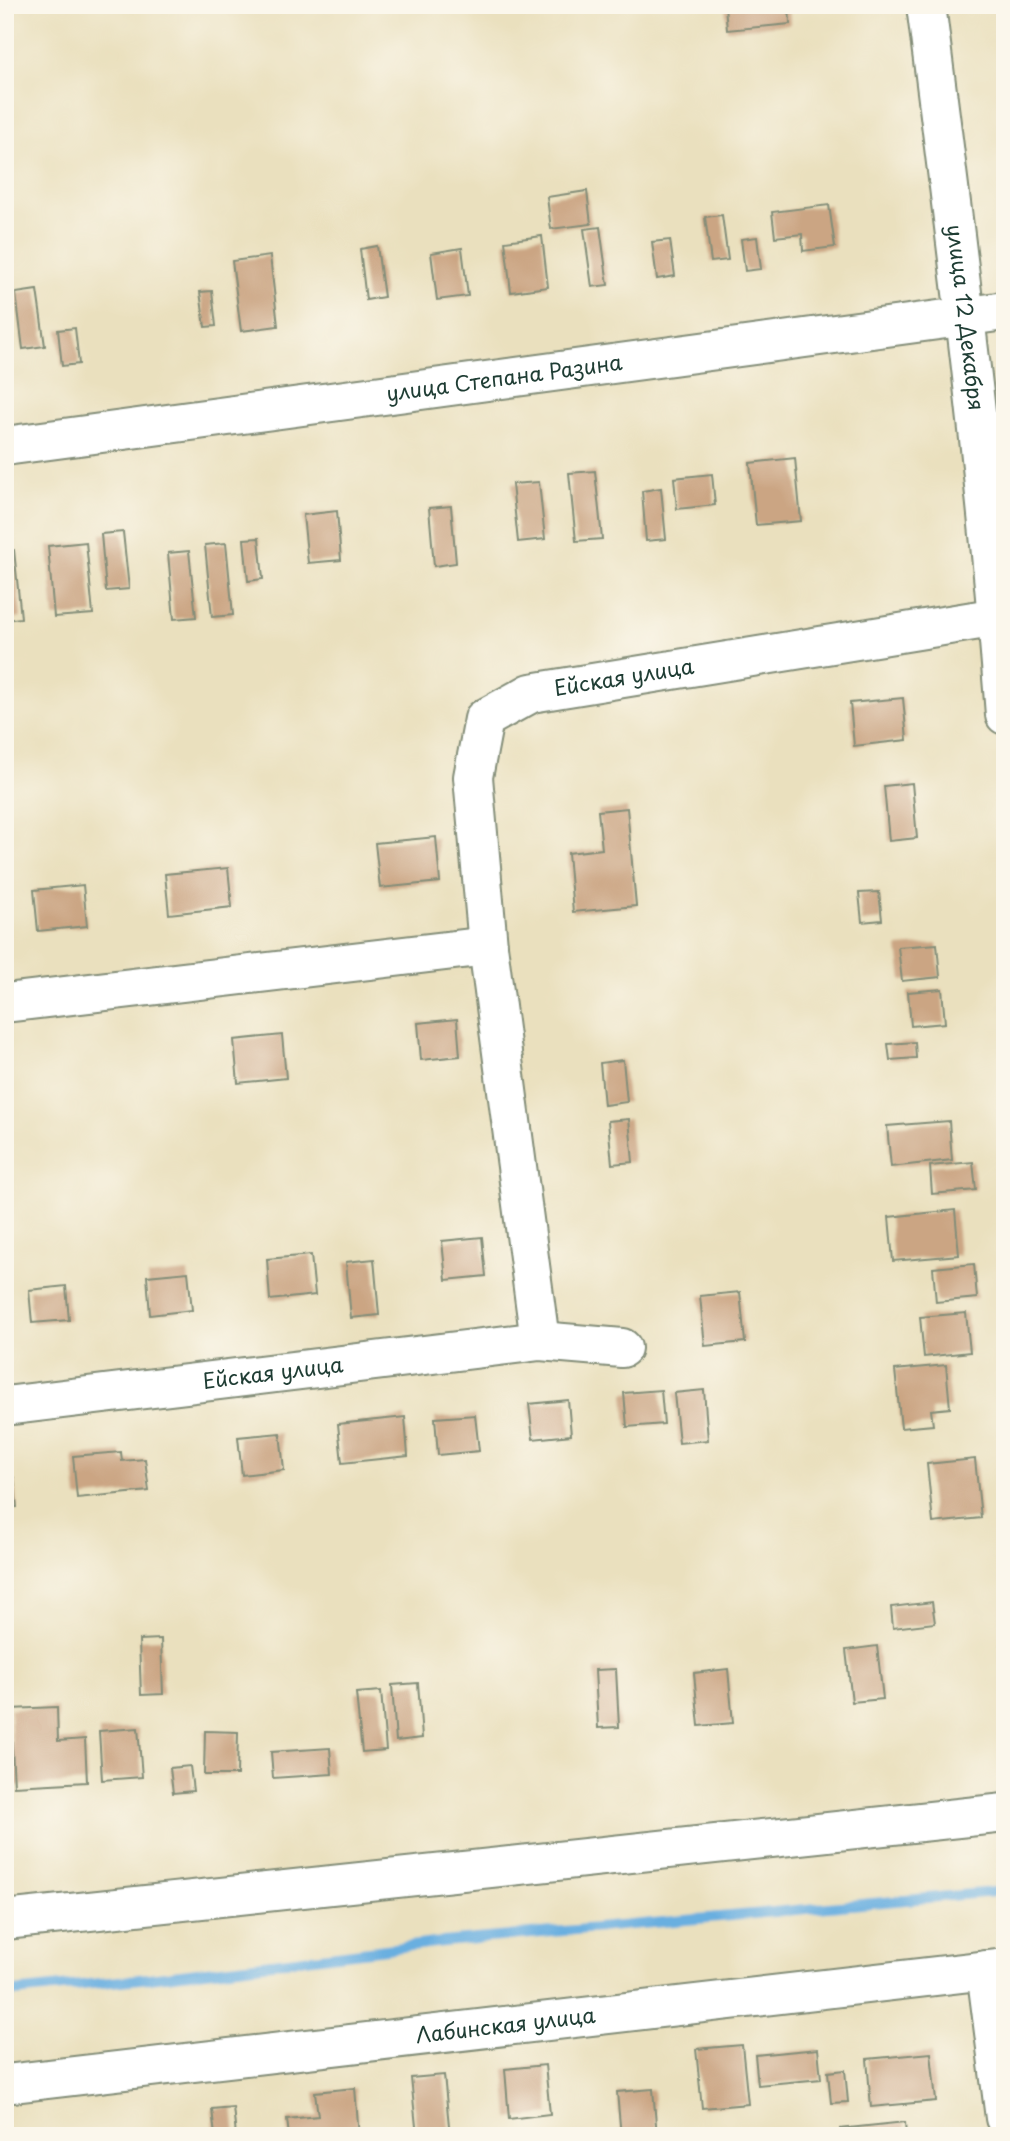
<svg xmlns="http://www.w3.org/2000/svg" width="1010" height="2141" viewBox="0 0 1010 2141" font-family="'Playpen Sans',sans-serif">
	<rect width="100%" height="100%" fill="#fbf7ec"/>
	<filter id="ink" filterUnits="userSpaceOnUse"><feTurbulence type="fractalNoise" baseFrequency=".0143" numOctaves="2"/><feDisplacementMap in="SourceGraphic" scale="14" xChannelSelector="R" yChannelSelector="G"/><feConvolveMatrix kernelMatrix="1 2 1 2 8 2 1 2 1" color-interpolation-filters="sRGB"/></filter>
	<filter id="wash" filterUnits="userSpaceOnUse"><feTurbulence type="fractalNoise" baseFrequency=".00686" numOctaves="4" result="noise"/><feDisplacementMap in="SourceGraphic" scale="28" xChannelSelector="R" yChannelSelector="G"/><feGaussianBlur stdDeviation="1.57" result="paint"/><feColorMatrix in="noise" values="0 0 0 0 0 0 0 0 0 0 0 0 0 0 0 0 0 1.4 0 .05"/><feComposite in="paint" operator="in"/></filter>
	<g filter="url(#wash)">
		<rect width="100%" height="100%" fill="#eae0be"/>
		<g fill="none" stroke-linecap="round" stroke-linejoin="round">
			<!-- stream -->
			<path stroke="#69afe0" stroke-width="10" d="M5 1993 149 1978 443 1942 1005 1891"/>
		</g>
		<g id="blocks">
			<!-- building -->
			<path fill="#cba583" d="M725 5H789L790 24 727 30Z
				M587 191 591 224 551 229 547 197Z
				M829 205 835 247 803 251 802 234 775 237 772 212Z
				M722 215 728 260 711 262 705 217Z
				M600 227 608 285 592 287 584 229Z
				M542 236 548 287 511 292 505 241Z
				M757 237 761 269 745 271 741 239Z
				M670 240 675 276 657 279 652 242Z
				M377 246 384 297 366 300 360 249Z
				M462 248 468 296 437 300 431 253Z
				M270 256 278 326 241 331 232 261Z
				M37 290 45 346 23 349 16 293Z
				M212 291 216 326 205 327 200 292Z
				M75 328 79 364 62 366 58 330Z
				M795 458 801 521 756 525 750 463Z
				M595 471 602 539 576 541 569 473Z
				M712 474 715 505 677 509 674 478Z
				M539 482 545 539 518 542 512 484Z
				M661 488 666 539 646 541 642 491Z
				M451 506 456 563 434 566 429 508Z
				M337 511 341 560 308 563 303 515Z
				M123 532 129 589 106 591 101 534Z
				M259 538 263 579 248 581 244 539Z
				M86 542 93 614 54 617 48 546Z
				M226 543 233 615 212 617 205 545Z
				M14 550 21 618 5 620V551Z
				M189 551 196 617 174 619 168 553Z
				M903 698 907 740 854 746 850 703Z
				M912 783 917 838 889 841 884 786Z
				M627 808 636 906 573 912 568 853 602 849 598 811Z
				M436 837 440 882 380 888 375 843Z
				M228 868 232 907 169 914 165 874Z
				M83 885 87 926 38 931 34 890Z
				M879 892 882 920 862 922 859 893Z
				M937 944 940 977 902 981 898 947Z
				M942 989 945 1023 911 1026 908 992Z
				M457 1019 460 1056 421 1060 418 1023Z
				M282 1035 286 1078 238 1083 234 1040Z
				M915 1042 916 1058 890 1060 888 1044Z
				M623 1060 627 1102 604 1105 600 1063Z
				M629 1119 633 1162 612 1164 608 1121Z
				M949 1121 952 1160 891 1167 887 1126Z
				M973 1162 976 1190 932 1194 930 1166Z
				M955 1210 959 1255 893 1261 889 1217Z
				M482 1237 486 1276 446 1280 442 1241Z
				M311 1255 315 1295 270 1300 267 1259Z
				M374 1259 379 1315 351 1318 346 1262Z
				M974 1264 977 1298 936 1302 933 1268Z
				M188 1272 192 1310 150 1315 147 1276Z
				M66 1286 69 1320 32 1323 29 1290Z
				M740 1292 745 1342 705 1346 700 1296Z
				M966 1313 970 1352 924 1357 920 1317Z
				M946 1365 950 1408 931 1410 933 1425 901 1428 895 1370Z
				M661 1390 664 1424 627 1427 624 1393Z
				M704 1390 708 1440 679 1443 674 1393Z
				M568 1400 571 1435 533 1439 529 1404Z
				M475 1415 479 1451 438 1455 435 1418Z
				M405 1417 408 1456 342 1463 338 1424Z
				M280 1433 284 1470 242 1475 238 1437Z
				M121 1452 122 1461 145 1459 149 1491 77 1498 73 1456Z
				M975 1459 981 1518 933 1523 927 1464Z
				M14 1478 17 1507 5 1508V1479Z
				M932 1602 935 1623 893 1628 891 1607Z
				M161 1639 163 1694 141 1695 139 1640Z
				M877 1646 883 1699 852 1702 846 1650Z
				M616 1669 619 1727 598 1728 595 1670Z
				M728 1669 733 1723 699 1726 694 1673Z
				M418 1683 422 1738 396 1741 392 1685Z
				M381 1691 386 1750 362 1752 356 1693Z
				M57 1707 58 1741 85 1739 87 1782 14 1786 10 1709Z
				M138 1728 142 1777 102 1780 99 1731Z
				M205 1731 238 1732 237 1775H204Z
				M330 1748 332 1774 273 1778 271 1752Z
				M190 1766 193 1791 173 1793 170 1768Z
				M742 2045 748 2104 702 2108 696 2049Z
				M818 2049 821 2079 758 2085 755 2055Z
				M931 2053 936 2101 871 2107 867 2059Z
				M545 2065 550 2114 509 2119 505 2069Z
				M845 2070 848 2102 831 2103 828 2072Z
				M444 2075 450 2136H417L411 2078Z
				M355 2088 359 2136H289L287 2119 318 2116 315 2092Z
				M653 2089 657 2136H621L617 2092Z
				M233 2107 236 2136H215L212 2109Z
				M905 2122 906 2136H840V2129Z"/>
		</g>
	</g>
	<g filter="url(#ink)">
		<use href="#blocks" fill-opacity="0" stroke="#848e79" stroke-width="2"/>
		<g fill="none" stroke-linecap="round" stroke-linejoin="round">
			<!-- minor casing -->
			<g stroke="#848e79" stroke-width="42">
				<g id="minor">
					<path id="s1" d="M926 5C956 241 987 477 1005 715"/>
					<path id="s2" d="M5 446 1005 311"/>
					<path d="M5 1003 488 946"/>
					<path id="s3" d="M540 1341 488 946 473 777 484 719 531 693 998 617"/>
					<path id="s4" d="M5 1406 540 1341 622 1348"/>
					<path d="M5 1920 1005 1813"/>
					<path d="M986 1970 1005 2118"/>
					<path id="s5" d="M5 2084 1005 1968"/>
				</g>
			</g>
			<!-- minor -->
			<use href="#minor" stroke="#fff" stroke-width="38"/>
		</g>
	</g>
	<g text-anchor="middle" stroke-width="5" stroke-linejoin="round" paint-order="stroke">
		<!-- street labels -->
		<g font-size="21" fill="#1f3d34" stroke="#fbf7ec">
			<text dy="7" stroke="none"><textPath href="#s1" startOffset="315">улица 12 Декабря</textPath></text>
			<text dy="7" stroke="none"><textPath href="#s2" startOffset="504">улица Степана Разина</textPath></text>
			<text dy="7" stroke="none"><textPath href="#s3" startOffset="775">Ейская улица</textPath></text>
			<text dy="7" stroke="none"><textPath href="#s4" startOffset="270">Ейская улица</textPath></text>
			<text dy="7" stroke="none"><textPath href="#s5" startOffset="504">Лабинская улица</textPath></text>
		</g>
	</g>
	<!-- margin -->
	<rect width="1010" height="2141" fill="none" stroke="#fbf7ec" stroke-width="28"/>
</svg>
